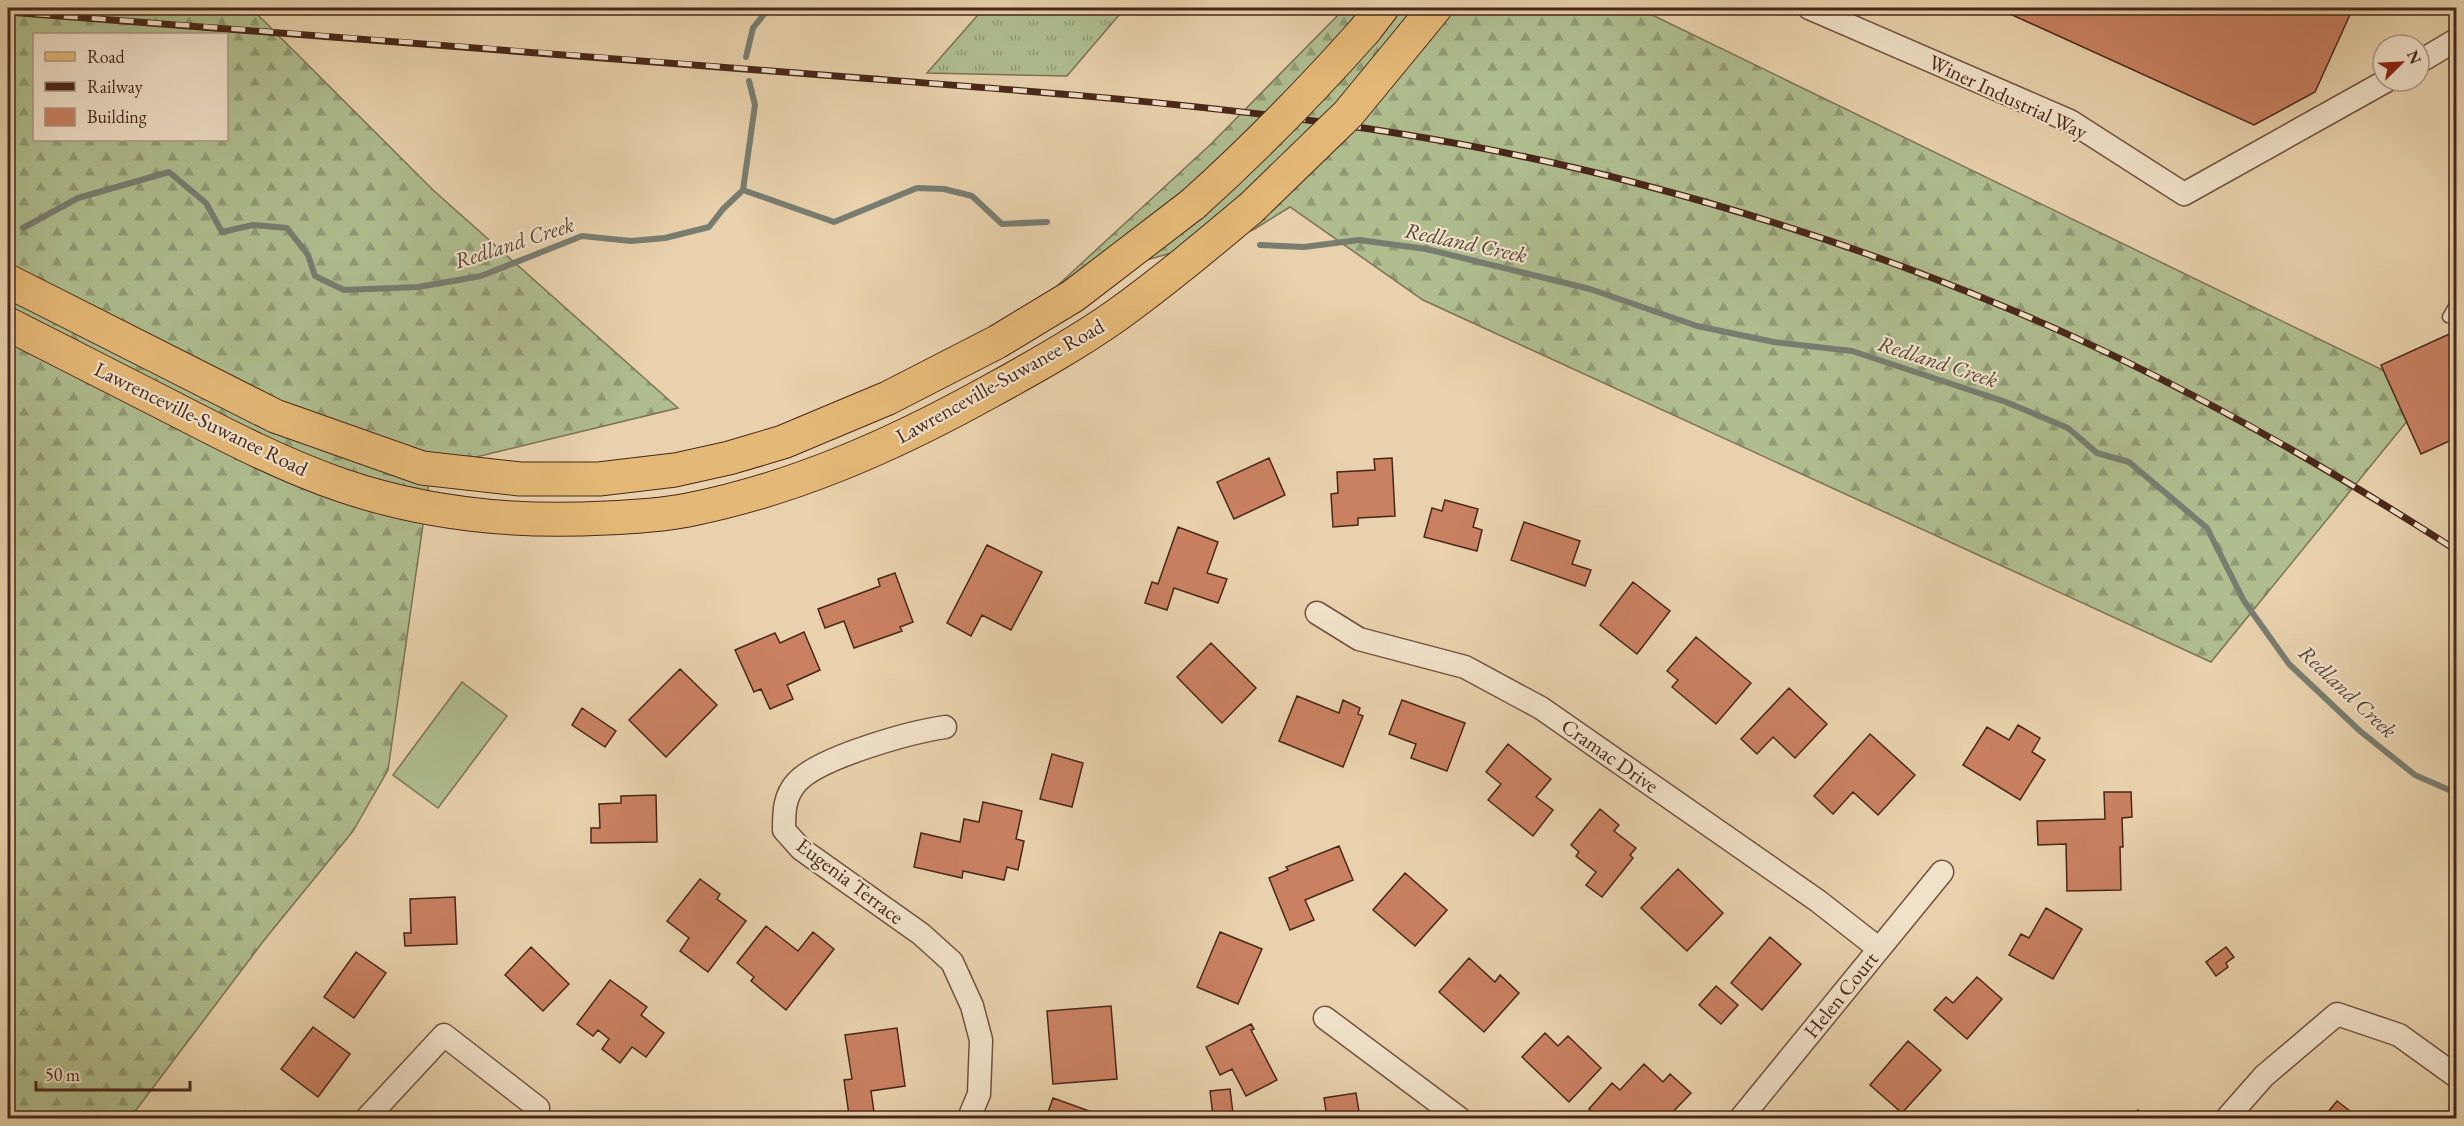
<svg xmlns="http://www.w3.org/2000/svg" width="2464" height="1126" viewBox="0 0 2464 1126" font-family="'EB Garamond',serif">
	<defs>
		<pattern id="grass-tufts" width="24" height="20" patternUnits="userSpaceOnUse" patternTransform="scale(1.5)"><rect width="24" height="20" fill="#afbd8f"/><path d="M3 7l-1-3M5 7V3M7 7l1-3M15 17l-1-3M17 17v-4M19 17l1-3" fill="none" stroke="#909a74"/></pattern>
		<pattern id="forest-firs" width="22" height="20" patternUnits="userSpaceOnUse" patternTransform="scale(1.5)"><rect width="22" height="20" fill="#afbd8f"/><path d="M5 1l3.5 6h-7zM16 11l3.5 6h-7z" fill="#909a74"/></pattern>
	</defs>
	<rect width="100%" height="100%" fill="#e8d1ac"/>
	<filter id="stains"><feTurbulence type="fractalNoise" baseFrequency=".00333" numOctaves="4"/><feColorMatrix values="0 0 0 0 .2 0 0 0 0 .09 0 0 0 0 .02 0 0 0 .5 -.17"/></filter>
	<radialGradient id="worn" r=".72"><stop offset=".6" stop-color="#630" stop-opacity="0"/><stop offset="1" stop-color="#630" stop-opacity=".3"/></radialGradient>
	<!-- grass -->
	<path fill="url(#grass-tufts)" stroke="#7c7254" stroke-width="1.5" d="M984 8H1125L1067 76 927 73Z"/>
	<!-- forest -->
	<path fill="url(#forest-firs)" stroke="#7c7254" stroke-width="1.5" fill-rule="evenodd" d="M8 8H251L433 190 678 408 431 468 388 770 353 831 265 939 130 1118H8ZM34 34H226V140H34Z
		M1345 8H1638L2430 393 2211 662 1423 300 1290 207 1253 230 1058 285 1211 144Z"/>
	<!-- pitch -->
	<path fill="#afbd8f" stroke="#7c7254" stroke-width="1.5" d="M462 682 507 716 438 808 393 775Z"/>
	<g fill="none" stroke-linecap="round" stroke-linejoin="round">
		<!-- stream -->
		<path stroke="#787d70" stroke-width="6" d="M746 57 753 28 769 8
			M743 190 834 222 917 188 944 189 972 196 1002 224 1047 222
			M743 190 755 105 749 81
			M23 228 78 198 169 172 206 203 222 232 253 225 287 228 308 255 315 276 344 290 418 287 481 276 582 236 631 241 665 238 709 227 723 209 743 190
			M1260 245 1304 247 1359 240 1426 249 1590 289 1697 326 1774 342 1852 351 2006 402 2068 428 2097 453 2129 462 2207 528 2244 601 2289 664 2360 731 2415 775 2456 793"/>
	</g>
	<!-- building -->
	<path fill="#ca8162" stroke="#492719" stroke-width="1.5" d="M1997 8H2353L2315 92 2254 125Z
		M2456 331V438L2421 454 2381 365Z
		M1269 458 1285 495 1234 519 1217 482Z
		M1392 458 1395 516 1358 518V525L1333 527 1331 494 1338 493 1337 472 1375 470 1374 459Z
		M1445 500 1478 509 1473 527 1482 530 1477 551 1424 537 1432 508 1442 511Z
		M1524 522 1580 541 1572 564 1591 570 1585 586 1511 560Z
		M1178 527 1218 542 1207 573 1227 579 1218 603 1174 588 1167 610 1145 603 1152 582 1158 584Z
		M987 545 1042 572 1011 630 982 615 971 636 947 623Z
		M895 573 913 622 900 627 902 631 854 648 844 621 825 628 818 609 880 586 878 579Z
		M1633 582 1670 611 1637 654 1600 625Z
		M804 632 820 670 787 685 793 699 770 709 761 689 754 692 735 650 775 633 780 643Z
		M1696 637 1751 683 1716 724 1672 687 1678 680 1667 671Z
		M1211 643 1256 688 1222 723 1177 677Z
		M680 669 717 705 666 757 629 720Z
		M1789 688 1827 724 1795 758 1773 737 1757 754 1741 739Z
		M1297 696 1339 713 1343 700 1360 708 1358 714 1363 716 1343 767 1279 741Z
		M1402 700 1465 723 1447 771 1411 758 1416 744 1389 734Z
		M582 708 616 731 605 747 572 725Z
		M2018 725 2040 738 2032 752 2045 760 2020 800 1963 765 1987 727 2009 740Z
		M1870 734 1915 775 1878 815 1853 792 1833 814 1814 796Z
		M1508 744 1551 779 1536 797 1553 810 1533 836 1488 800 1501 784 1486 772Z
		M1052 754 1083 763 1072 807 1040 799Z
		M2104 792H2131L2132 817 2122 818 2123 847H2120L2121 890 2067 891 2066 844 2038 845 2037 821 2105 819Z
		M656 795 657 842 591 843V828H600L599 804 621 803V796Z
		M983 802 1022 811 1016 839 1024 841 1018 870 1007 867 1004 880 963 871 962 878 914 867 921 833 960 842 964 819 979 822Z
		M1600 809 1619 825 1614 831 1636 848 1630 855 1633 858 1602 897 1586 885 1596 872 1576 856 1579 852 1571 845Z
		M1339 846 1353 880 1305 900 1314 920 1290 930 1269 878 1288 870 1286 867Z
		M1678 869 1723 913 1687 951 1641 908Z
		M1405 873 1447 910 1415 946 1373 910Z
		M700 879 720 894 717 899 746 921 708 972 680 951 689 938 667 921Z
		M455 897 457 944 405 946 404 933H411L410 899Z
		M2046 908 2082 929 2053 979 2009 955 2021 934 2029 938Z
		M766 926 798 951 813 932 834 949 786 1010 751 981 754 977 737 963Z
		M1220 932 1262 949 1238 1004 1197 987Z
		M1770 937 1801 964 1762 1010 1731 983Z
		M531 947 569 984 543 1011 505 975Z
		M2226 947 2234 957 2226 963 2228 967 2216 976 2206 962Z
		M356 952 386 973 354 1018 324 997Z
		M1469 958 1495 982 1500 975 1519 993 1484 1032 1439 992Z
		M1977 977 2002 999 1967 1039 1934 1010 1946 997 1953 1003Z
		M610 980 647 1007 641 1015 664 1033 646 1057 632 1047 620 1063 602 1049 609 1039 598 1030 593 1036 577 1024Z
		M1716 986 1738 1005 1721 1024 1699 1005Z
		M1111 1006 1117 1079 1053 1084 1047 1011Z
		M1251 1024 1254 1029 1251 1030 1277 1080 1246 1096 1232 1069 1220 1075 1206 1047Z
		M313 1027 350 1054 318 1097 281 1069Z
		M897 1028 905 1086 871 1091 874 1112 849 1115 844 1080 852 1079 845 1035Z
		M1545 1033 1558 1046 1568 1036 1601 1068 1569 1102 1522 1057Z
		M1908 1041 1941 1070 1902 1113 1870 1085Z
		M1644 1064 1663 1082 1670 1074 1691 1093 1667 1118H1599L1589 1109 1612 1083 1620 1090Z
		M1230 1089 1233 1113 1213 1116 1210 1091Z
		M1356 1093 1360 1118H1327L1324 1098Z
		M1053 1098 1106 1117 1105 1118H1046Z
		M2337 1101 2359 1118H2323Z
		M2138 1110 2146 1118H2130Z
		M245 1111 256 1118H240Z"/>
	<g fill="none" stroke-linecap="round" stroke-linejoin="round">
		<!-- lane casing -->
		<g stroke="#71523e" stroke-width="13">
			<path id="lane" d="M2448 317 2456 303"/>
		</g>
		<!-- street casing -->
		<g stroke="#71523e" stroke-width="25">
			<path id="street" d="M1809 8 2070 121 2184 194 2386 81
				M2419 62 2456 40
				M1317 613 1359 639 1465 667 1541 708 1818 901 1878 948
				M945 727C911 732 820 757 797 782 784 796 784 812 784 830L801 849 921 934 952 962 972 1006 981 1040 979 1094 969 1118
				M1325 1018 1459 1118
				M367 1118 444 1035 538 1108
				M1741 1118 1942 872
				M2227 1118 2264 1076 2337 1014 2399 1035 2456 1076"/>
		</g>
		<!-- primary casing -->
		<g stroke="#492719" stroke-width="35">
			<path id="primary" d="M1365 30 1382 8
				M1413 35 1435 8
				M8 281 275 416 422 468 520 479H599L675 470 729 458 783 442 888 398 997 342 1073 296 1193 204
				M8 324C63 352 118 380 173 408 227 436 283 465 341 485 426 514 517 523 606 518 633 517 661 515 688 510 794 489 893 445 987 393 1031 369 1076 344 1117 315 1163 282 1207 245 1251 208"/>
		</g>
		<!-- lane -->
		<use href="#lane" stroke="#f0e1c9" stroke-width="10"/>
		<!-- street -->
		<use href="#street" stroke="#f0e1c9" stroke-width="22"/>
		<!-- primary -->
		<use href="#primary" stroke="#e4b876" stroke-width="33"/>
		<!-- rail casing -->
		<g stroke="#492719" stroke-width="7">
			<path id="rail" d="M8 12C292 33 576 55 861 78 1119 98 1380 116 1632 182 1759 215 1886 257 2007 308 2164 373 2313 458 2456 550"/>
		</g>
		<!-- rail -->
		<use href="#rail" stroke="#f0e1c9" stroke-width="4.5" stroke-dasharray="14" stroke-linecap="butt"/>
		<!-- primary-bridge casing -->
		<g stroke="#492719" stroke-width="35" stroke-linecap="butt">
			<path id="primary-bridge" d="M1193 204C1254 149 1310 92 1365 30
				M1251 208 1348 114 1413 35"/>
		</g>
		<!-- primary-bridge -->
		<use href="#primary-bridge" stroke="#e4b876" stroke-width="33"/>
	</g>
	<g text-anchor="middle" stroke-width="4.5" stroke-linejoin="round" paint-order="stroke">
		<!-- street labels -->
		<g font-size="21" fill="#492719" stroke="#f0e1c9">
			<text transform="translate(2008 97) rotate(25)" y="7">Winer Industrial Way</text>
			<text transform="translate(1000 381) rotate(-29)" y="7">Lawrenceville-Suwanee Road</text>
			<text transform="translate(201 419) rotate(26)" y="7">Lawrenceville-Suwanee Road</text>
			<text transform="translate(1610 756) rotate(35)" y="7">Cramac Drive</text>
			<text transform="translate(850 881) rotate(37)" y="7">Eugenia Terrace</text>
			<text transform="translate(1841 995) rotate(-51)" y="7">Helen Court</text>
		</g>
		<!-- water labels -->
		<g font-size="22" font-style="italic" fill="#594436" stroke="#f0e1c9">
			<text transform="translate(514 242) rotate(-18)" y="8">Redland Creek</text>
			<text transform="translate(1466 242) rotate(12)" y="8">Redland Creek</text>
			<text transform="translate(1938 361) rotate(18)" y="8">Redland Creek</text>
			<text transform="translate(2348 691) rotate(43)" y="8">Redland Creek</text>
		</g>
	</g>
	<!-- margin -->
	<rect width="2464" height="1126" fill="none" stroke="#e8d1ac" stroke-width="30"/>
	<rect x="9" y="9" width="2446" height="1108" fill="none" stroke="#492719" stroke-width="3"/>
	<rect x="15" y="15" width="2434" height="1096" fill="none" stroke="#492719" stroke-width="1.5"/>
	<!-- legend -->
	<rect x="33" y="33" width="195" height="108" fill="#f0e1c9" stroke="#ad9783" stroke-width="1.5"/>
	<rect x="45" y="52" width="30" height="9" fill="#e4b876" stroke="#ad9783" stroke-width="1.5"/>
	<text x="87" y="63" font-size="18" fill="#492719">Road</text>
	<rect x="45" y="82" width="30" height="9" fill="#492719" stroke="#ad9783" stroke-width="1.5"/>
	<text x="87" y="93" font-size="18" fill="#492719">Railway</text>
	<rect x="45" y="108" width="30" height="18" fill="#ca8162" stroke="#ad9783" stroke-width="1.5"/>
	<text x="87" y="123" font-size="18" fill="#492719">Building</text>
	<!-- north arrow -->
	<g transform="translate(2401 63) rotate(66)"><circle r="28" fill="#f0e1c9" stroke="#ad9783" stroke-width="1.5"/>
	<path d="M0-4.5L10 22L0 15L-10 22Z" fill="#8f2418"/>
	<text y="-9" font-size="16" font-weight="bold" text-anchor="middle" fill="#492719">N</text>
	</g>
	<!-- scale -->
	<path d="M36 1081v9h154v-9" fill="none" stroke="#492719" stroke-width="3"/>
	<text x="45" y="1081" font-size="18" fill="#492719" stroke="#f0e1c9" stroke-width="4.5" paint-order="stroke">50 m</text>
	<rect width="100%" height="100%" filter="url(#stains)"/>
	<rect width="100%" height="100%" fill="url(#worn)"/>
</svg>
